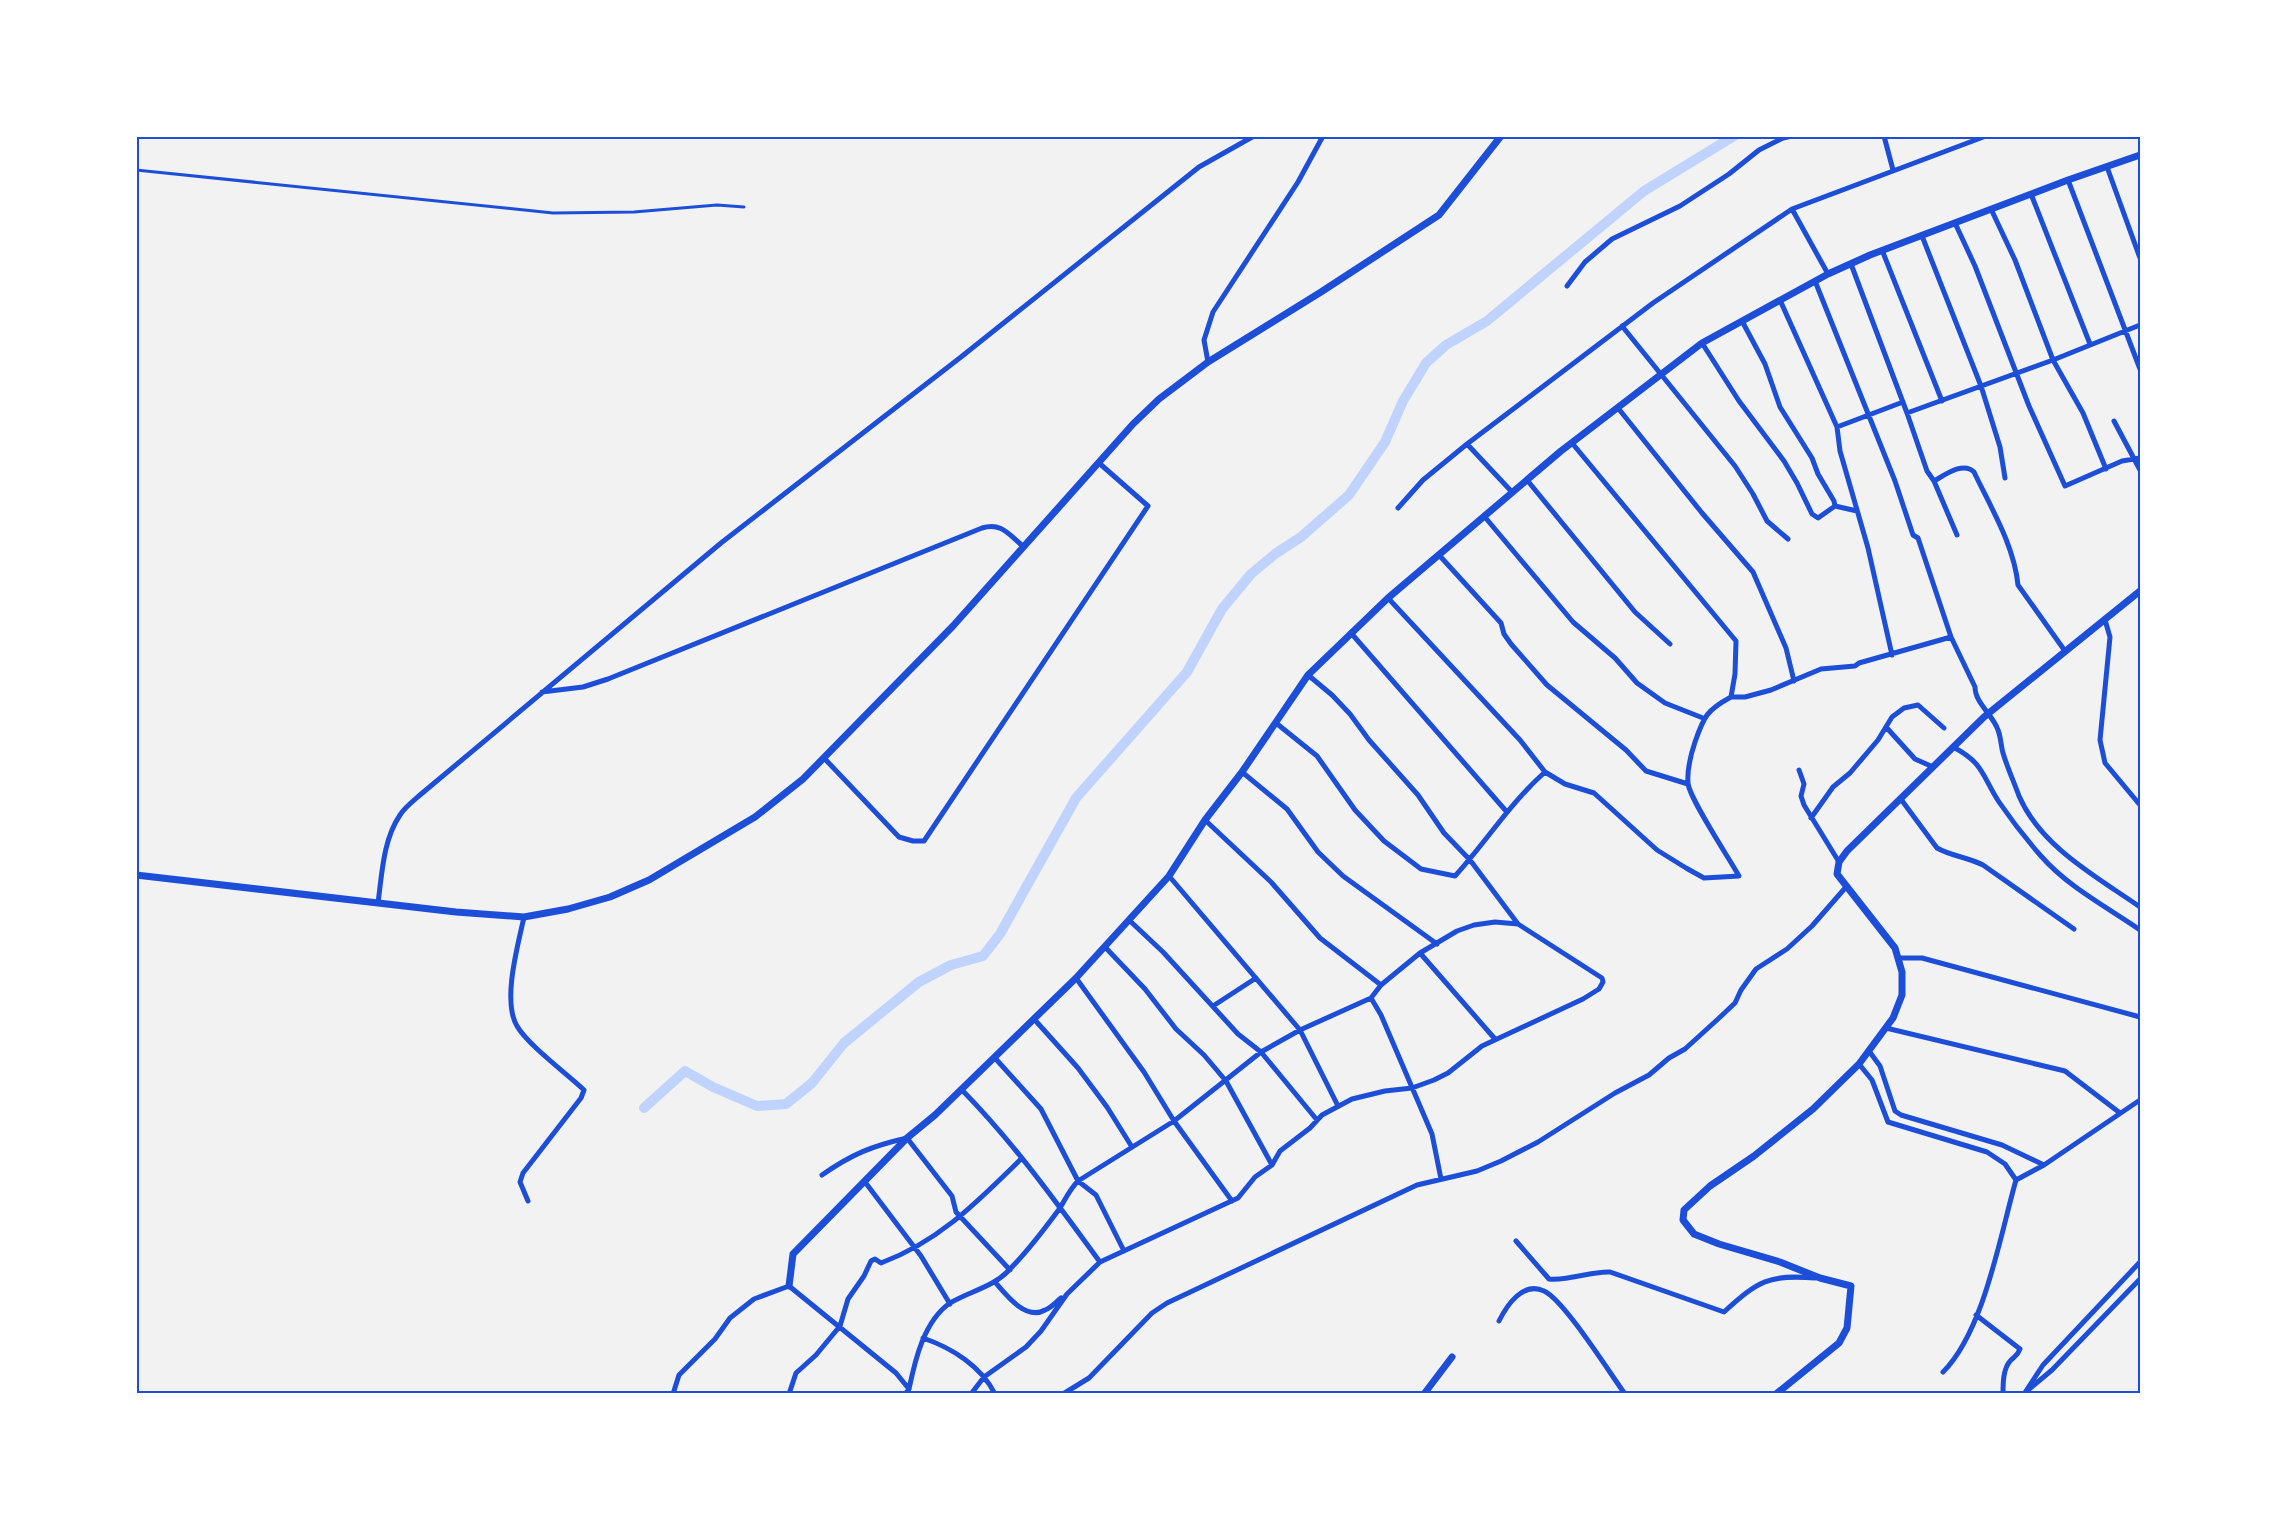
<svg xmlns="http://www.w3.org/2000/svg" width="2277" height="1530" viewBox="0 0 2277 1530" font-family="'Playfair Display',serif">
	<rect width="100%" height="100%" fill="#f2f2f2"/>
	<g fill="none" stroke-linecap="round" stroke-linejoin="round">
		<!-- canal -->
		<path stroke="#bfd3fe" stroke-width="10" d="M644 1108 685 1071 713 1087 757 1106 786 1104 812 1083 844 1043 919 982 951 965 983 956 1000 934 1076 798 1187 672 1222 609 1251 574 1275 554 1301 537 1349 495 1385 442 1403 401 1426 363 1446 345 1487 321 1644 191 1734 136"/>
		<!-- service -->
		<path stroke="#1d4ed8" stroke-width="3" d="M136 170 553 213 634 212 717 205 744 207"/>
		<!-- minor -->
		<path stroke="#1d4ed8" stroke-width="5" d="M1884 136 1893 170
			M2107 167 2140 258
			M2068 180 2140 369
			M2031 194 2090 344
			M1792 209 1828 274
			M1991 209 2015 260 2053 360 2083 413 2106 469
			M1955 223 1975 266 2029 406 2065 486 2122 461 2140 458
			M1922 236 1981 386 2000 447 2005 478
			M1882 250 1942 401
			M1851 264 1907 413 1927 471 1934 481C1945 475 1963 461 1974 472 1991 508 2014 545 2018 585L2065 651
			M1815 281 1895 481 1913 535 1918 538 1951 637 1975 687C1975 703 1993 715 1998 730 2001 738 2001 746 2003 753 2007 767 2014 782 2019 796 2041 847 2097 877 2140 907
			M1567 286 1585 262 1612 239 1680 206 1729 174 1759 150 1783 138 1792 136
			M1780 300 1837 427 1840 451 1868 548 1892 655
			M1622 326 1735 466 1753 494 1767 521 1788 539
			M1702 343 1739 401 1784 461 1797 483 1812 514 1818 518 1835 506 1834 501 1818 474 1812 458 1780 407 1765 364 1742 321
			M1208 362 1204 340 1213 312 1298 182 1323 136
			M1618 408 1702 513 1753 572 1786 648 1794 681
			M1907 413 2053 360 2140 325
			M2114 421 2140 470
			M1837 427 1903 402
			M1527 480 1635 612 1670 644
			M1934 481 1957 535
			M1512 492 1467 444 1653 303 1792 209 1986 136
			M1835 506 1857 511
			M1398 508 1423 480 1467 444
			M1484 516 1573 622 1615 658 1637 683 1665 703 1703 718
			M1439 555 1501 623 1504 634 1511 644 1547 685 1626 750 1646 771 1688 784
			M1388 598 1520 740 1545 772 1565 784 1594 793 1657 850 1686 868 1704 878 1739 876C1729 858 1689 798 1688 783 1687 770 1691 754 1695 742 1704 716 1707 710 1731 697L1735 674 1736 641 1572 443
			M2105 620 2110 637 2100 740 2105 763 2140 805
			M1351 633 1506 811
			M542 692 583 687 608 679 982 528C1002 522 1009 535 1024 547
			M1731 697H1745L1771 690 1821 669 1855 666 1859 663 1951 637
			M1276 723 1317 756 1355 810 1384 841 1421 869 1455 876C1486 842 1510 803 1545 772
			M1886 727 1915 759 1933 767
			M1953 747C1984 763 1982 776 1999 802 2012 821 2026 839 2041 856 2068 887 2107 907 2140 930
			M824 758 899 837 913 841H924L1148 506 1099 463
			M1799 770 1804 784 1801 796 1804 805 1839 862
			M1242 772 1287 809 1318 852 1343 876 1437 944
			M1900 798 1937 848C1951 856 1967 857 1983 865L2074 929
			M1811 818 1833 787 1850 773 1878 740 1892 717 1904 708 1918 705 1944 728
			M1205 820 1271 882 1320 938 1381 985
			M1169 876 1300 1030 1338 1106
			M378 903C382 874 383 840 400 815 404 808 413 801 420 795L721 543 961 357 1199 167 1254 136
			M524 917C518 945 502 1001 517 1026 527 1044 567 1074 584 1090L581 1098 523 1173 520 1182 528 1201
			M1129 920 1163 952 1238 1034 1261 1052 1317 1120
			M1105 947 1145 989 1176 1029 1204 1055 1226 1081 1272 1165
			M1420 953 1495 1039
			M1898 958H1922L2140 1017
			M1076 978 1144 1072 1174 1121 1232 1201
			M1371 998 1381 1015 1432 1134 1441 1179
			M1213 1006 1256 978
			M1034 1019 1078 1068 1107 1107 1132 1147
			M1886 1028 2065 1071 2120 1113
			M1869 1051 1880 1066 1895 1111 1901 1115 2002 1145 2044 1165
			M994 1057 1041 1109 1078 1181 1096 1195 1124 1251
			M1859 1064 1872 1080 1888 1122 1987 1152 2005 1164 2016 1180C2000 1236 1984 1331 1943 1372
			M962 1090C1014 1143 1056 1202 1100 1262
			M822 1175C852 1154 872 1146 907 1138L952 1196 956 1212 1010 1270
			M2016 1180 2044 1165 2140 1100
			M865 1182 921 1256 950 1304
			M1516 1241 1549 1279C1570 1281 1590 1271 1610 1272L1724 1312C1758 1281 1769 1274 1815 1278
			M995 1282C1006 1295 1026 1321 1045 1310 1051 1308 1056 1302 1061 1298
			M1976 1315 2020 1349C2018 1355 2015 1356 2011 1360 2003 1368 2003 1383 2003 1394
			M1499 1321C1507 1305 1523 1281 1544 1291 1564 1300 1609 1372 1625 1394
			M923 1338C952 1348 981 1366 995 1394
			M2028 1390 2052 1370 2140 1279
			M673 1394 679 1375 715 1339 730 1318 754 1299 789 1286 896 1373 909 1389
			M789 1394 796 1373 816 1355 840 1326 848 1299 864 1276 871 1261 875 1259 881 1263C940 1241 978 1201 1022 1158
			M905 1394 909 1389C915 1360 924 1321 950 1303 970 1291 994 1287 1010 1269 1027 1252 1046 1227 1060 1208 1066 1198 1070 1189 1078 1181L1174 1121 1261 1052 1300 1030 1371 998 1381 985 1420 953 1457 931 1474 925 1495 922 1518 924
			M971 1394 984 1377 1026 1347 1041 1331 1067 1294 1100 1262 1238 1198 1255 1177 1272 1165 1280 1151 1310 1128 1322 1115 1352 1099 1385 1091 1412 1088 1434 1080 1448 1073 1482 1046 1583 999 1599 989 1603 982 1602 978 1518 924 1470 860 1444 833 1418 795 1369 740 1350 714 1332 695 1308 675
			M1063 1394 1089 1378 1152 1313 1167 1303 1417 1185 1477 1171 1501 1161 1538 1142 1615 1093 1649 1075 1669 1058 1685 1049 1718 1019 1735 1003 1741 990 1756 969 1787 949 1812 926 1846 887
			M2024 1394 2043 1365 2140 1262"/>
		<!-- tertiary -->
		<path stroke="#1d4ed8" stroke-width="7" d="M136 875 456 912 524 917 568 909 610 897 649 880 755 817 803 779 953 626 1133 424 1159 399 1208 362 1321 292 1439 215 1501 136
			M789 1286 793 1254 907 1138 935 1115 1076 978 1169 876 1205 820 1242 772 1308 675 1388 598 1561 451 1702 343 1828 274 1870 255 2068 180 2140 155
			M1424 1394 1452 1357
			M1776 1394 1839 1343 1847 1328 1851 1286 1820 1278 1780 1262 1719 1244 1694 1234 1683 1220 1684 1210 1710 1186 1754 1156 1813 1109 1859 1064 1893 1018 1902 995V972L1895 948 1837 874 1839 862 1847 851 1984 717 2140 591"/>
	</g>
	<!-- border -->
	<rect width="2277" height="1530" fill="none" stroke="#ffffff" stroke-width="276"/>
	<rect x="138" y="138" width="2001" height="1254" fill="none" stroke="#1d4ed8" stroke-width="2"/>
</svg>
